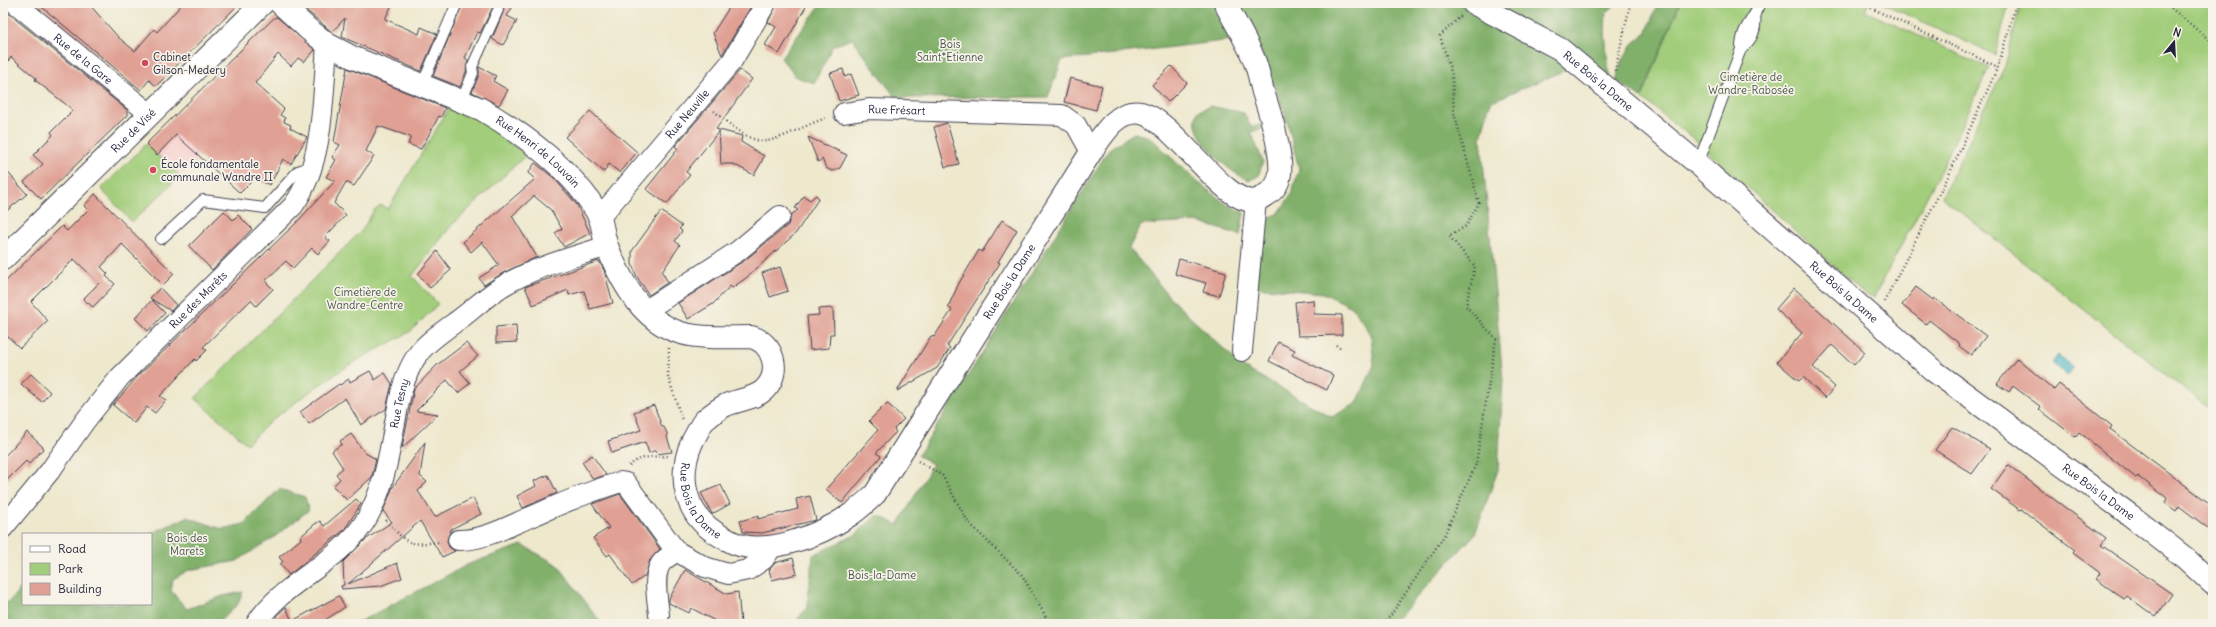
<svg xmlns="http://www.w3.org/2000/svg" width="2216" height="627" viewBox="0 0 2216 627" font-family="Delius,sans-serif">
	<rect width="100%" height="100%" fill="#f7f3e8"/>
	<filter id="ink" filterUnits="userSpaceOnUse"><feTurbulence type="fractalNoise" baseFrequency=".025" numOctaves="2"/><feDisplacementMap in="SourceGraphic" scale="8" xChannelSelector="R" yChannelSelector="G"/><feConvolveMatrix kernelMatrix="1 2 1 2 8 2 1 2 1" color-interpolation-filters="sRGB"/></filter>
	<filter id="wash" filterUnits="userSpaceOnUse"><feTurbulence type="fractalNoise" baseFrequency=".012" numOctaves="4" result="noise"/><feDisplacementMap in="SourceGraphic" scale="16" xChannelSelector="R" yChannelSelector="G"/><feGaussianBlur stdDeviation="0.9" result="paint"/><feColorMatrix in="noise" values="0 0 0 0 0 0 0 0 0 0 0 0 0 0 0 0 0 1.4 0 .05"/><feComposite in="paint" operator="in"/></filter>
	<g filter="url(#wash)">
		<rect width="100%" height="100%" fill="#eee8cd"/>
		<!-- built -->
		<path fill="#f7d0cf" d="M176 114 207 146 196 157 198 159 193 164 132 222 101 189Z"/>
		<!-- green -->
		<path fill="#a2cd7a" stroke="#62785a" d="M1680 3H1868L1865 11 1989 68 1939 174 1874 297 1866 295 1694 139 1642 98Z
			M1882 3H2009L1995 55Z
			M2021 3H2213V412L1942 197 2005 66Z
			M450 106 469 112 526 155 451 226 412 276 438 304 410 332 354 362 316 387 272 420 247 444 195 398 363 229 374 210 381 205 388 209Z
			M146 144 180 176 132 222 101 189Z"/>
		<!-- forest -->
		<path fill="#81b06a" stroke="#526952" d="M822 3H1617L1606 13 1605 32 1609 76 1576 56 1566 70 1490 102 1481 138 1503 380 1498 470 1475 534 1392 624H794L807 607 813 555 855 535 877 515 898 525 933 464 918 456 1109 149 1134 133 1150 137 1195 180 1226 204 1244 213 1240 235 1197 222 1141 225 1129 248 1173 301 1243 367 1332 417 1357 403 1374 365 1371 334 1352 307 1323 293 1255 287 1263 220 1278 214 1291 195 1299 169 1287 120 1251 132 1263 162 1258 176 1250 180C1232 176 1199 144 1196 125 1195 121 1197 116 1197 112L1210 106 1244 113 1251 127 1286 117 1254 33 1224 41 1062 60 1048 97 896 98 852 39 833 46 814 83 796 77 781 58Z
			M1653 3H1680L1641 98 1616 81 1622 60 1633 44 1647 32 1656 7Z
			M279 489 305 497 309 510 273 538 237 561 189 570 173 579 171 591 187 609 223 596 243 592 238 604 217 624H3V599L8 603 23 585V604H151L150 534 187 517 222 529 244 524Z
			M522 545 558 565 602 624H355L469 564Z"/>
		<!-- water -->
		<path fill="#43b1bf" stroke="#326a7d" d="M2058 355 2074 367 2068 375 2052 363Z"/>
		<g id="blocks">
			<!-- building -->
			<path fill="#e0a094" d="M37 3H88L119 38 135 51 154 29 157 32 183 3H240L156 86 149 80 141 90Z
				M298 3H393L385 19 419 34 421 27 437 34 421 71 342 37 345 18 332 32Z
				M463 3H515L507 16 517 21 503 45 492 39 504 10 501 4 494 5 480 33 477 32 465 58 468 60 466 72 460 87 433 76Z
				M732 3H753L722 55 713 33Z
				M777 3H808L779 54 765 45 776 27 768 22Z
				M3 9 127 110V115L41 199 24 182 43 164 33 155 53 135 51 132 73 110 35 80 36 78 11 57 3 68Z
				M277 17 315 50 304 62 298 58 291 66 278 54 255 83 284 109 280 115 285 118 284 122 291 125 290 128 307 137 291 164 283 159 270 185 255 178 240 193 176 135 157 155 146 144 248 43 274 18Z
				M1171 66 1187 83 1168 102 1152 85Z
				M479 67 496 76 493 81 508 90 499 105 472 92 479 75Z
				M347 68 445 108 441 117 439 116 421 149 408 144 411 137 378 126 366 151 374 156 354 186 346 182 334 203 346 215 325 237 330 241 318 254 312 248 293 268 286 261 265 281 273 289 256 306 251 300 203 347 207 350 196 361 195 359 160 396 166 400 155 413 147 407 134 423 113 405 138 376 295 224 335 181 326 177 336 160 332 157 340 145 334 142Z
				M843 69 845 77 851 74 859 95 839 101 830 73Z
				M740 70 752 79 716 129 742 136 741 142 764 156 761 163 754 175 733 164H721L719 131 686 172 690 175 667 204 646 189 678 149 675 146Z
				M1070 78 1102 86 1096 110 1064 102Z
				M590 111 637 152 620 173 609 164 604 172 565 137Z
				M947 123 959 164 945 167 934 127Z
				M808 137 847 155 840 168 832 171 826 168 822 159 818 162Z
				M535 163 554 178 577 205 590 233 564 247 555 233 562 229 551 210 534 196 512 216 537 257 503 273 484 285 479 278 499 265 482 242 471 252 463 242 535 179 528 173Z
				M3 167 27 194 3 214Z
				M95 194 174 274 163 285 122 244 101 267 108 274 106 276 115 284 93 307 83 299 99 283 74 259 31 302 48 321 20 348 3 332V284L62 226 67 231 88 210 84 206Z
				M816 195 819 198 796 233 746 278 732 288 730 286 713 304 688 319 678 303 745 260 788 225 791 215 798 210 795 208 804 196 810 200Z
				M224 211 233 220 238 215 252 229 212 270 189 246Z
				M661 211 682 226 679 229 682 231 675 241 680 245 662 272 668 282 649 295 637 277 632 264V251Z
				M1002 220 1017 230 998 262 1000 263 947 346 950 348 937 368 897 391 931 336 934 337 952 310 948 307 959 283 979 250 982 252Z
				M437 251 451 270 430 288 418 274Z
				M1179 259 1226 272 1219 296 1203 292 1206 283 1175 274Z
				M599 261 604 270 613 303 590 309 584 291 569 295 568 290 533 305 525 287Z
				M780 267 788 291 770 297 762 273Z
				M1916 287 1933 300 1934 298 1986 336 1971 355 1959 346 1960 344 1929 320 1926 324 1902 305Z
				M160 288 176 305 171 311 150 298Z
				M1794 288 1865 352 1854 365 1832 345 1813 367 1835 387 1825 398 1803 377 1799 381 1777 362 1802 333 1776 309Z
				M152 300 165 313 148 331 135 318Z
				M1313 300 1314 314 1342 315V335L1298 336 1295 302Z
				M833 308 834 334H830L829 348 810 350 807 316 819 315 818 309Z
				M516 325 517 342 496 343V327Z
				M1278 342 1295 350 1292 355 1333 375 1327 390 1269 361Z
				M466 343 478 356 460 371 470 383 458 393 447 380 416 411 438 414 402 448 414 389 437 365Z
				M2017 358 2054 390 2059 384 2112 426 2110 429 2213 506V532L2179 506 2176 511 2165 503 2167 498 2138 476 2136 478 2079 432 2075 437 2039 409 2041 407 2013 386 2009 392 1997 384Z
				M370 371 375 380 385 373 392 384 386 409 361 425 345 398 309 424 300 412 339 384 340 385 349 379 350 382Z
				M31 374 50 392 42 402 21 384Z
				M887 403 904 419 894 429 896 432 876 453 881 456 842 503 826 489 878 430 869 421Z
				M654 405 662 427H664L668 435 667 437 672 452 657 454 656 450 649 453 645 442 612 453 608 441 641 430 634 412Z
				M1952 427 1990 449 1972 474 1935 450Z
				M27 432 44 448 29 464 26 461 3 484V458Z
				M351 434 365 453 376 459 372 477 347 500 333 486 340 479 336 474 343 468 332 451 342 444 340 441Z
				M425 442 420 476 427 482 418 491 435 517 473 498 481 514 451 529 447 541 449 547 455 551 442 557 420 521 348 584 397 563 402 578 380 586 342 589 341 586 344 585 343 562 365 540 392 522 383 511 393 487Z
				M592 455 606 475 593 479 582 462Z
				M2008 465 2106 538 2101 545 2172 594 2156 617 2127 596 2124 599 2096 579 2100 573 2073 553 2075 550 2021 509 2020 510 1991 489Z
				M548 475 557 493 523 508 517 496 536 486 534 481Z
				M721 485 730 504 712 514 701 493Z
				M620 494 660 549 650 560 645 576 632 585 610 554 607 556 593 538 609 528 592 504Z
				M810 496 816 520 762 533 743 532 740 521 758 516V519L798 509 796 499Z
				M356 499 361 504 344 530 289 575 280 564 283 562 279 557 301 539 300 537 315 524 320 521 324 526Z
				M793 558 797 574 772 580 769 570 775 563Z
				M685 570 727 594 738 592 741 624 717 622 691 608 689 613 669 603V599Z
				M339 596 345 607 319 624H280L276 616 286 607 292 621Z"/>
		</g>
	</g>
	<g filter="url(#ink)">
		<use href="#blocks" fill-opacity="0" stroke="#414051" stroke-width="1"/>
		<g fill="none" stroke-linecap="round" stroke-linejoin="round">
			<!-- service casing -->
			<g stroke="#414051" stroke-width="12">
				<path id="service" d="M1741 49C1753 39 1757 29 1755 14
					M422 85 457 3
					M462 100 473 73 472 67 498 10
					M1698 164 1741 49C1741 27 1753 21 1760 3
					M161 239 203 200 265 208 298 171 313 166"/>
			</g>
			<!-- minor casing -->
			<g stroke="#414051" stroke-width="22">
				<g id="minor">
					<path id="s1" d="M15 3 150 114"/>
					<path id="s2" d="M844 113 869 109 1062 115 1076 125 1091 152"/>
					<path id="s3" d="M600 217 732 61 766 3"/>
					<path d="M645 311 738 251 780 216"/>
					<path d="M1242 351 1256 200"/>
					<path id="s4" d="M3 528 50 471 85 421 120 377 293 206C324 164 323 95 327 44"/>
					<path d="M458 540C483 540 505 528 528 518 558 505 589 491 621 482L626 483 676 551 705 567 728 574 748 570 764 559 772 547"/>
					<path d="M659 615C658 601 651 573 663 561 667 557 672 555 676 551"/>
					<path id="s5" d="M256 624C282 582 336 565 364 523 388 486 391 435 401 393 412 352 425 344 457 321 474 309 489 293 508 283 538 266 574 257 607 246"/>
				</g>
			</g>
			<!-- tertiary casing -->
			<g stroke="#414051" stroke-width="24">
				<g id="tertiary">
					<path id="s6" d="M280 3 308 29 327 44 354 58 481 109C524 134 575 172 599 216 603 225 603 236 607 246 620 280 643 322 681 333 702 339 729 337 751 337 773 342 782 372 765 389 757 398 738 400 726 405 720 408 712 414 706 419 702 422 700 427 698 431 683 455 679 486 694 511 702 525 714 533 728 540 760 560 821 535 850 515 859 509 867 501 875 494L1091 152C1102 136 1118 108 1141 113 1175 120 1225 209 1257 200 1260 199 1264 196 1267 194 1284 185 1281 163 1278 147 1275 128 1269 110 1263 92 1260 80 1258 68 1253 57 1245 38 1234 21 1225 3"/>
					<path id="s7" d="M1473 3 1560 49 1698 164 1934 371 2130 515 2185 558 2213 584"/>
					<path id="s8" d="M3 259 263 3"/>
				</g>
			</g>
			<!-- path -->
			<path stroke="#414051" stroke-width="2.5" stroke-dasharray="1 3" stroke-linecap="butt" d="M1860 3 1998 67
				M2165 3 2213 43
				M1615 71 1630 5 1622 3
				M714 111C727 121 745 140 763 141 778 142 810 122 827 118
				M1884 302 1947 179 1998 67 2016 3
				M1336 345 1341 349
				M669 348 668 376 682 420
				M918 461 942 475 968 522 1022 575 1050 624
				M629 466C640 455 654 457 669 456
				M386 520C409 546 407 545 441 542
				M1383 624 1391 615 1444 536 1476 464 1496 339 1466 306 1475 266 1449 236 1466 226 1479 203 1454 113 1452 75 1440 36 1461 16"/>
			<!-- service -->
			<use href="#service" stroke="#fff" stroke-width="10"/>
			<!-- minor -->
			<use href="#minor" stroke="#fff" stroke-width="20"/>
			<!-- tertiary -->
			<use href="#tertiary" stroke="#fff" stroke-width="22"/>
		</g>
	</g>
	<!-- markers -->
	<g fill="#d1495b" stroke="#f7f3e8" stroke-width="1.5">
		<circle cx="145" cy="63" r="4"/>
		<circle cx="153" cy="170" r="4"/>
	</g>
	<g text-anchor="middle" stroke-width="3.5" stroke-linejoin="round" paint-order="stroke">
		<!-- park labels -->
		<g font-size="11" fill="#48554e" stroke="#f7f3e8">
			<text x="950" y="48">Bois<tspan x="950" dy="13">Saint*Etienne</tspan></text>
			<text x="1751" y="81">Cimetière de<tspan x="1751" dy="13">Wandre-Rabosée</tspan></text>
			<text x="365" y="296">Cimetière de<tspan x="365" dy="13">Wandre-Centre</tspan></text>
			<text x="187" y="542">Bois des<tspan x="187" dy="13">Marets</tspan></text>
			<text x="882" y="579">Bois-la-Dame</text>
		</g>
		<!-- poi labels -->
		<g font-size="11" fill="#22223b" stroke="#f7f3e8" text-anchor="start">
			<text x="153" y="61">Cabinet<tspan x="153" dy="13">Gilson-Medery</tspan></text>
			<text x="161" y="168">École fondamentale<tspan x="161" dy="13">communale Wandre II</tspan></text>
		</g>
		<!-- street labels -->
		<g font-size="11" fill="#22223b" stroke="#f7f3e8">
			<text dy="4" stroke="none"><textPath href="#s1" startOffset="88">Rue de la Gare</textPath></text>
			<text dy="4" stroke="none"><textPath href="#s7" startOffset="148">Rue Bois la Dame</textPath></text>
			<text dy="4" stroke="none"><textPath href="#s2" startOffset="53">Rue Frésart</textPath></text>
			<text dy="4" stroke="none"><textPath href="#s3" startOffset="135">Rue Neuville</textPath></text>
			<text dy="4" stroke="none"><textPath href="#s8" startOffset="183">Rue de Visé</textPath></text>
			<text dy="4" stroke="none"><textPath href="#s6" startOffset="301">Rue Henri de Louvain</textPath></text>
			<text dy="4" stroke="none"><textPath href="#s6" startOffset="1300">Rue Bois la Dame</textPath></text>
			<text dy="4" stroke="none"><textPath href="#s7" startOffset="472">Rue Bois la Dame</textPath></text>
			<text dy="4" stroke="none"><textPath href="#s4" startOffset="301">Rue des Marêts</textPath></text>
			<text dy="4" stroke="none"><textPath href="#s5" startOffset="274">Rue Tesny</textPath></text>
			<text dy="4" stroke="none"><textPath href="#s7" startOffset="796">Rue Bois la Dame</textPath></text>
			<text dy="4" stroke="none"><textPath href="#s6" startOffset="834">Rue Bois la Dame</textPath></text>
		</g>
	</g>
	<!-- margin -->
	<rect width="2216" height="627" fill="none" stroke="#f7f3e8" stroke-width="16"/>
	<!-- legend -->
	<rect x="22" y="533" width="130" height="72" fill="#f7f3e8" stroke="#a29fa3"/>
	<rect x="30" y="546" width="20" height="6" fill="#ffffff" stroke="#a29fa3"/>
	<text x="58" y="553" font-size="12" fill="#22223b">Road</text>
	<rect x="30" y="563" width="20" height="12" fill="#a2cd7a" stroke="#a29fa3"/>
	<text x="58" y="573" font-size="12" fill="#22223b">Park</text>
	<rect x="30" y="583" width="20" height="12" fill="#e0a094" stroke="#a29fa3"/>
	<text x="58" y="593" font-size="12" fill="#22223b">Building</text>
	<!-- north arrow -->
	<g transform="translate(2174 42) rotate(18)" stroke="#f7f3e8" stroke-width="3" paint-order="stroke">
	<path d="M0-3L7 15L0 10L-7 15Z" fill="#22223b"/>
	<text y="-6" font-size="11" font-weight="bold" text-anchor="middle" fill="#22223b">N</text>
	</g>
</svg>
